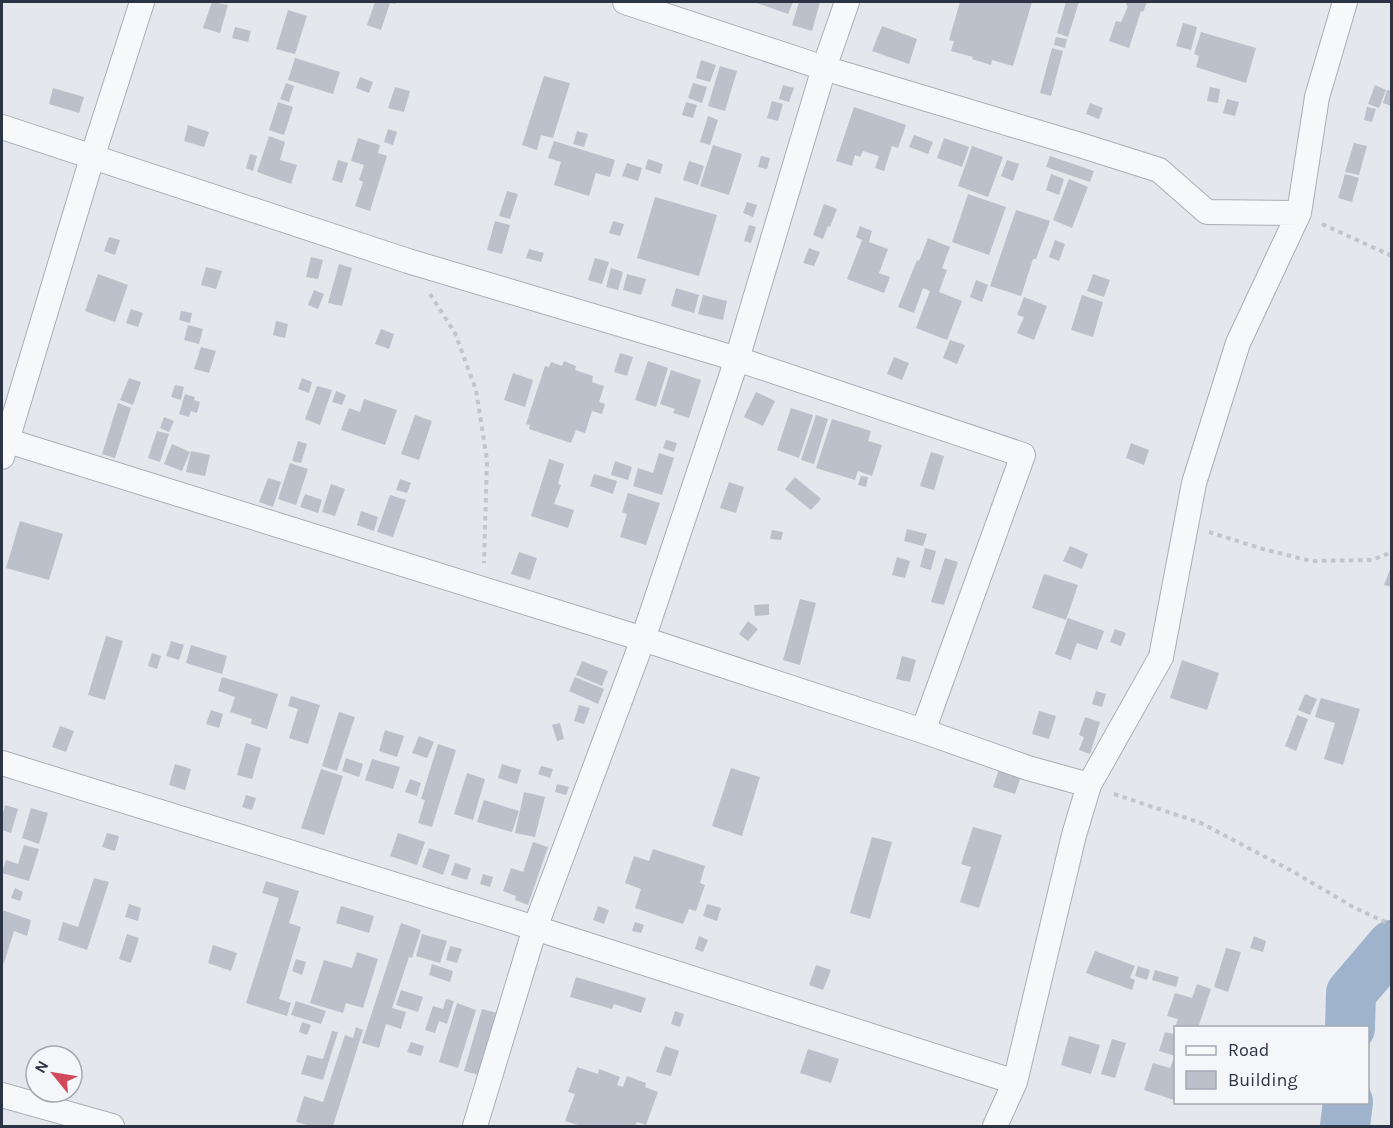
<svg xmlns="http://www.w3.org/2000/svg" width="1393" height="1128" viewBox="0 0 1393 1128" font-family="Karla,sans-serif">
	<rect width="100%" height="100%" fill="#e4e7ec"/>
	<g fill="none" stroke-linecap="round" stroke-linejoin="round">
		<!-- river -->
		<path stroke="#9fb4cc" stroke-width="50" d="M1350 1028 1351 993 1392 945
			M1345 1126 1348 1102"/>
	</g>
	<!-- building -->
	<path fill="#bbc0ca" d="M212 2 228 5 220 33 203 28Z
		M375 2H396L395 4 390 3 381 30 367 25Z
		M754 2H793L788 14Z
		M799 2H820L812 31 792 25Z
		M960 2H1032L1013 66 992 60 991 65 972 59 973 57 951 51 954 41 949 40Z
		M1066 2H1079L1068 37 1057 33Z
		M1127 2H1147L1143 12 1141 11 1129 48 1109 41 1116 21 1121 22 1128 6 1126 5Z
		M288 10 307 16 295 54 276 49Z
		M1183 23 1197 27 1191 50 1176 46Z
		M882 26 917 39 909 64 872 51Z
		M235 27 251 31 248 42 232 38Z
		M1201 32 1256 48 1246 83 1196 67 1199 56 1194 54Z
		M1056 37 1067 39 1065 48 1054 45Z
		M1052 48 1063 51 1051 96 1040 93Z
		M295 58 340 72 333 94 288 80Z
		M701 60 716 65 710 82 696 78Z
		M720 66 737 71 725 111 708 106Z
		M544 76 570 83 553 138 541 135 537 150 522 145Z
		M360 77 373 82 369 93 356 88Z
		M286 83 294 86 289 102 280 99Z
		M693 83 707 87 702 103 688 98Z
		M783 85 794 88 789 102 779 99Z
		M1375 85 1386 90 1379 108 1368 104Z
		M395 87 410 91 404 112 388 108Z
		M1210 87 1220 89 1218 103 1207 101Z
		M53 88 84 97 79 113 49 104Z
		M1387 90 1392 91V106L1383 103Z
		M1227 99 1239 102 1235 116 1223 113Z
		M772 101 783 104 778 121 767 118Z
		M278 102 293 107 284 135 269 130Z
		M686 102 697 105 693 118 682 115Z
		M1090 103 1103 108 1099 119 1086 114Z
		M854 107 906 125 898 148 892 146 884 171 875 168 879 156 863 151 860 157 855 155 852 166 836 161Z
		M1367 107 1376 109 1372 122 1364 120Z
		M708 116 718 120 710 145 700 142Z
		M188 125 209 132 204 147 184 141Z
		M388 129 397 132 393 145 384 142Z
		M577 131 588 134 584 147 573 144Z
		M914 135 933 142 928 154 909 147Z
		M269 136 285 142 280 160 297 165 291 184 257 172Z
		M358 138 380 145 378 153 387 156 370 211 355 206 363 182 359 180 364 165 351 161Z
		M944 138 969 147 962 167 937 158Z
		M554 141 615 160 610 177 596 173 589 196 554 185 561 162 548 158Z
		M1354 143 1367 146 1359 175 1345 172Z
		M713 145 742 154 729 195 700 186Z
		M972 146 1003 157 988 197 958 186Z
		M250 154 257 156 253 171 246 168Z
		M761 156 770 158 767 169 758 167Z
		M1050 156 1094 171 1090 182 1046 167Z
		M648 159 663 164 660 174 645 169Z
		M338 160 348 163 342 183 332 180Z
		M1007 160 1019 164 1013 181 1001 176Z
		M689 161 704 166 698 185 683 180Z
		M627 163 642 168 638 181 622 176Z
		M1051 174 1064 179 1059 195 1046 190Z
		M1345 174 1359 178 1352 202 1338 198Z
		M1069 179 1088 187 1072 228 1053 220Z
		M507 191 518 194 510 219 499 216Z
		M968 194 1006 207 989 255 952 242Z
		M655 197 717 215 699 276 637 258Z
		M747 202 757 205 753 217 743 213Z
		M824 204 837 209 830 227 828 226 823 239 813 235Z
		M1016 210 1050 221 1036 259H1033L1021 296 990 286Z
		M495 221 510 225 502 254 487 250Z
		M613 221 624 224 620 236 609 233Z
		M749 225 756 227 751 243 744 241Z
		M860 226 872 231 869 242 888 249 879 273 890 277 884 293 847 279 862 240 856 237Z
		M109 237 120 240 115 255 104 251Z
		M928 238 950 247 942 268 947 270 939 292 962 301 947 340 916 328 930 291 923 288 914 313 898 307 917 260 919 261Z
		M1055 240 1065 244 1059 261 1049 257Z
		M809 248 820 252 814 266 803 263Z
		M529 249 544 253 541 262 526 258Z
		M311 257 323 260 318 279 306 277Z
		M595 258 609 262 602 284 588 280Z
		M339 264 352 268 342 306 328 303Z
		M206 267 222 271 216 289 201 285Z
		M611 268 623 272 618 290 606 287Z
		M98 274 128 285 115 322 85 311Z
		M627 274 646 279 641 295 623 290Z
		M1093 274 1110 280 1104 297 1087 291Z
		M976 280 988 285 982 302 970 297Z
		M676 288 699 295 694 313 671 306Z
		M314 290 324 294 318 309 308 305Z
		M703 295 727 301 723 320 698 314Z
		M1082 295 1103 302 1093 337 1071 330Z
		M1024 297 1047 306 1034 340 1017 333 1024 317 1017 315Z
		M131 309 143 313 138 327 126 323Z
		M181 311 192 313 190 323 179 320Z
		M276 321 288 324 285 338 273 335Z
		M188 325 203 329 199 344 184 340Z
		M381 329 394 334 389 349 375 344Z
		M950 340 965 345 957 364 943 358Z
		M201 347 216 351 209 373 194 369Z
		M620 353 633 357 627 376 614 372Z
		M894 357 909 363 902 380 887 374Z
		M564 361 576 366 575 370 593 376 592 382 604 386 599 402 605 404 602 414 592 411 585 433 576 430 571 443 529 429 530 425 526 424 545 366 549 367 551 362 562 366Z
		M648 361 668 368 656 407 635 400Z
		M671 370 701 380 689 418 673 413 675 409 660 404Z
		M513 373 533 380 525 407 504 400Z
		M129 378 141 382 133 405 120 400Z
		M302 378 312 382 309 393 298 389Z
		M175 385 184 387 181 400 171 397Z
		M317 386 332 390 320 425 305 419Z
		M336 391 346 395 342 405 332 402Z
		M756 392 775 401 763 426 744 417Z
		M185 394 195 397 194 400 200 402 197 413 191 411 189 417 179 414Z
		M364 399 397 410 385 445 341 430 349 408 360 412Z
		M118 403 131 408 115 458 102 454Z
		M791 408 813 415 799 458 777 450Z
		M415 415 432 421 419 460 401 454Z
		M816 415 828 419 814 464 801 460Z
		M164 417 174 421 169 432 160 428Z
		M832 419 871 431 868 441 882 445 872 476 858 471 855 480 816 468Z
		M157 431 169 434 160 462 148 458Z
		M666 440 677 443 674 452 663 448Z
		M298 441 307 444 301 463 292 461Z
		M1131 443 1149 450 1144 465 1126 458Z
		M172 444 190 452 182 471 164 464Z
		M191 451 210 455 205 476 186 472Z
		M931 452 944 456 934 490 920 486Z
		M659 453 674 458 662 495 633 486 638 468 653 473Z
		M549 459 564 464 558 484 561 485 554 504 574 510 568 528 531 516Z
		M615 461 632 467 628 480 611 475Z
		M290 463 308 469 296 505 278 499Z
		M594 474 617 481 613 494 590 486Z
		M861 476 868 477 866 487 858 485Z
		M795 477 821 499 811 510 785 489Z
		M268 478 281 482 273 507 259 502Z
		M400 479 411 483 407 493 396 490Z
		M729 482 744 487 736 513 720 508Z
		M331 484 345 489 335 516 322 512Z
		M628 493 660 503 646 545 620 537 627 514 622 512Z
		M305 494 322 500 318 513 300 507Z
		M390 495 406 500 393 537 377 532Z
		M361 511 378 517 374 531 357 525Z
		M20 521 63 534 49 580 6 568Z
		M907 529 927 534 923 546 904 541Z
		M772 530 783 532 781 540 770 539Z
		M1070 546 1088 554 1082 569 1063 561Z
		M925 548 936 551 931 570 920 567Z
		M519 552 537 558 530 580 511 574Z
		M897 557 910 561 905 578 892 575Z
		M945 558 958 562 944 605 931 602Z
		M1391 567H1392V587L1384 585Z
		M1044 574 1078 585 1066 620 1032 608Z
		M800 599 816 603 800 665 783 660Z
		M769 604V615L755 616 754 605Z
		M1068 618 1104 631 1097 650 1077 643 1071 660 1055 654Z
		M748 621 758 629 748 641 739 634Z
		M1115 629 1126 633 1121 646 1110 642Z
		M106 636 123 641 105 700 88 695Z
		M171 641 184 645 179 660 166 656Z
		M191 645 227 656 222 674 186 663Z
		M152 653 161 656 157 669 148 666Z
		M902 656 916 660 910 682 896 679Z
		M1182 660 1219 673 1207 710 1170 698Z
		M582 661 608 671 602 686 576 675Z
		M222 677 278 694 267 729 251 724 252 719 230 712 235 697 218 691Z
		M575 677 604 689 598 704 569 691Z
		M1096 691 1106 694 1102 707 1092 704Z
		M1305 694 1317 699 1310 715 1298 710Z
		M291 696 320 705 308 744 289 738 298 709 288 706Z
		M1321 698 1360 709 1343 765 1324 759 1335 723 1315 717Z
		M579 705 590 708 584 724 574 721Z
		M211 710 223 714 219 728 206 724Z
		M1039 711 1056 716 1049 739 1032 734Z
		M339 712 355 717 337 771 322 766Z
		M1297 715 1308 719 1296 751 1285 746Z
		M1085 717 1100 722 1090 754 1079 750 1084 737 1079 735Z
		M560 723 564 739 557 741 552 725Z
		M60 726 74 731 66 752 52 747Z
		M385 730 404 736 397 757 379 751Z
		M419 736 434 742 427 758 412 753Z
		M246 743 261 748 252 779 237 775Z
		M438 744 456 750 432 827 418 823 425 800 421 799Z
		M346 758 363 764 359 777 342 771Z
		M372 759 400 767 393 789 365 780Z
		M175 764 191 769 185 790 169 785Z
		M502 764 521 770 517 784 498 778Z
		M541 766 553 769 550 778 538 774Z
		M731 768 760 777 742 836 712 826Z
		M321 769 343 776 324 835 301 828Z
		M999 769 1021 776 1015 794 993 787Z
		M467 773 485 779 473 820 454 814Z
		M410 779 421 783 417 796 405 792Z
		M557 784 569 787 566 795 555 792Z
		M524 792 545 797 535 837 515 833Z
		M246 795 256 798 252 810 242 807Z
		M484 800 519 811 512 832 477 822Z
		M5 805 18 809 11 833 2 830V817Z
		M31 808 48 813 39 844 22 838Z
		M973 827 1002 835 979 908 960 902 971 867 961 864Z
		M107 833 119 836 115 851 102 847Z
		M398 833 425 842 417 865 390 856Z
		M872 837 892 842 870 919 850 913Z
		M533 842 548 847 528 905 515 900 516 896 503 891 511 868 523 872Z
		M24 845 39 849 29 881 2 873 6 860 18 864Z
		M429 848 450 855 443 875 422 867Z
		M653 849 705 866 700 883 705 885 696 911 689 909 683 924 635 908 641 889 625 883 634 856 649 861Z
		M455 863 471 868 467 880 451 875Z
		M483 874 493 877 490 887 480 884Z
		M94 878 109 882 87 950 58 940 63 922 78 927Z
		M266 881 299 891 289 923 301 927 279 999 291 1003 287 1016 246 1003 279 898 262 893Z
		M15 888 23 892 20 901 11 898Z
		M129 904 141 908 138 921 125 917Z
		M707 904 721 908 717 921 703 916Z
		M341 906 374 916 369 933 336 923Z
		M598 906 609 910 604 924 593 920Z
		M2 910 31 920 27 936 14 931 4 963 2 962Z
		M635 922 644 925 641 933 632 931Z
		M401 923 421 930 412 958 409 957 392 1008 406 1012 401 1029 386 1024 379 1048 362 1043Z
		M127 934 139 938 131 963 119 959Z
		M422 934 447 941 440 963 416 956Z
		M699 936 708 940 703 952 695 949Z
		M1254 936 1266 941 1263 952 1250 948Z
		M213 945 237 953 231 971 208 963Z
		M450 946 462 949 457 963 446 960Z
		M1226 948 1241 952 1228 992 1214 987Z
		M1095 951 1135 966 1130 978 1135 980 1132 990 1086 973Z
		M357 952 378 959 363 1008 346 1003 343 1013 310 1003 324 960 352 968Z
		M296 959 306 962 302 975 292 971Z
		M432 964 453 971 450 982 429 975Z
		M816 965 831 970 823 990 809 985Z
		M1138 966 1150 970 1147 980 1135 976Z
		M1155 970 1179 977 1176 987 1152 980Z
		M576 977 646 998 641 1013 614 1004 612 1009 570 997Z
		M1197 984 1211 989 1198 1028H1175L1178 1019 1167 1016 1175 993 1192 998Z
		M401 990 423 997 418 1012 396 1005Z
		M446 999 454 1001 447 1024 439 1021 435 1033 425 1030 433 1006 443 1009Z
		M296 1001 326 1011 321 1024 291 1015Z
		M457 1003 476 1010 458 1068 439 1062Z
		M482 1009 498 1013 479 1075 464 1071Z
		M675 1011 684 1014 680 1027 671 1024Z
		M302 1022 311 1025 307 1035 299 1032Z
		M356 1027 363 1030 333 1126H311L296 1122 304 1096 323 1102 345 1035 353 1038Z
		M1176 1028V1097L1174 1100 1144 1090 1153 1063 1170 1068 1175 1056 1159 1051 1165 1032 1173 1034Z
		M332 1031 338 1032 323 1080 301 1074 307 1055 323 1059Z
		M1069 1036 1100 1045 1091 1074 1061 1065Z
		M1112 1039 1126 1043 1115 1078 1101 1074Z
		M411 1042 424 1046 421 1056 407 1052Z
		M665 1046 679 1051 671 1076 656 1072Z
		M808 1049 839 1059 831 1083 800 1073Z
		M577 1067 598 1074 599 1069 620 1077 617 1085 623 1087 627 1076 646 1083 645 1087 658 1092 646 1125 637 1122 635 1126H581L565 1121 575 1094 568 1092Z"/>
	<g fill="none" stroke-linecap="round" stroke-linejoin="round">
		<!-- minor casing -->
		<g stroke="#a9aeb7" stroke-width="26">
			<path id="minor" d="M625 2 824 68 1080 145 1159 170 1207 212 1299 213
				M2 127 408 261 737 359 1023 455 923 731
				M2 439 643 639 923 731 1028 768 1089 785 1074 835 1015 1082 995 1126
				M2 457 92 158 142 2
				M2 763 535 928 1015 1082
				M1089 785 1161 657 1194 483 1238 343 1299 213 1317 97 1345 2
				M2 1095 112 1126
				M475 1126 535 928 643 639 737 359 824 68 847 2"/>
		</g>
		<!-- path -->
		<path stroke="#c2c5cb" stroke-width="4" stroke-dasharray="4.5 4.5" stroke-linecap="butt" d="M1322 224 1392 256
			M430 294 455 333 476 390 487 460 484 563
			M1209 532 1263 549 1311 561 1372 560 1392 552
			M1114 794 1201 823 1290 870 1355 908 1392 925"/>
		<!-- minor -->
		<use href="#minor" stroke="#f7f8fa" stroke-width="24"/>
	</g>
	<!-- border -->
	<rect width="1393" height="1128" fill="none" stroke="#2b3445" stroke-width="6"/>
	<!-- legend -->
	<rect x="1174" y="1026" width="195" height="78" fill="#f4f6f9" stroke="#a4a8b1" stroke-width="1.5"/>
	<rect x="1186" y="1046" width="30" height="9" fill="#f7f8fa" stroke="#a4a8b1" stroke-width="1.5"/>
	<text x="1228" y="1056" font-size="18" fill="#2b3445">Road</text>
	<rect x="1186" y="1071" width="30" height="18" fill="#bbc0ca" stroke="#a4a8b1" stroke-width="1.5"/>
	<text x="1228" y="1086" font-size="18" fill="#2b3445">Building</text>
	<!-- north arrow -->
	<g transform="translate(54 1074) rotate(300)"><circle r="28" fill="#f4f6f9" stroke="#a4a8b1" stroke-width="1.5"/>
	<path d="M0-4.5L10 22L0 15L-10 22Z" fill="#d1495b"/>
	<text y="-9" font-size="16" font-weight="bold" text-anchor="middle" fill="#2b3445">N</text>
	</g>
</svg>
